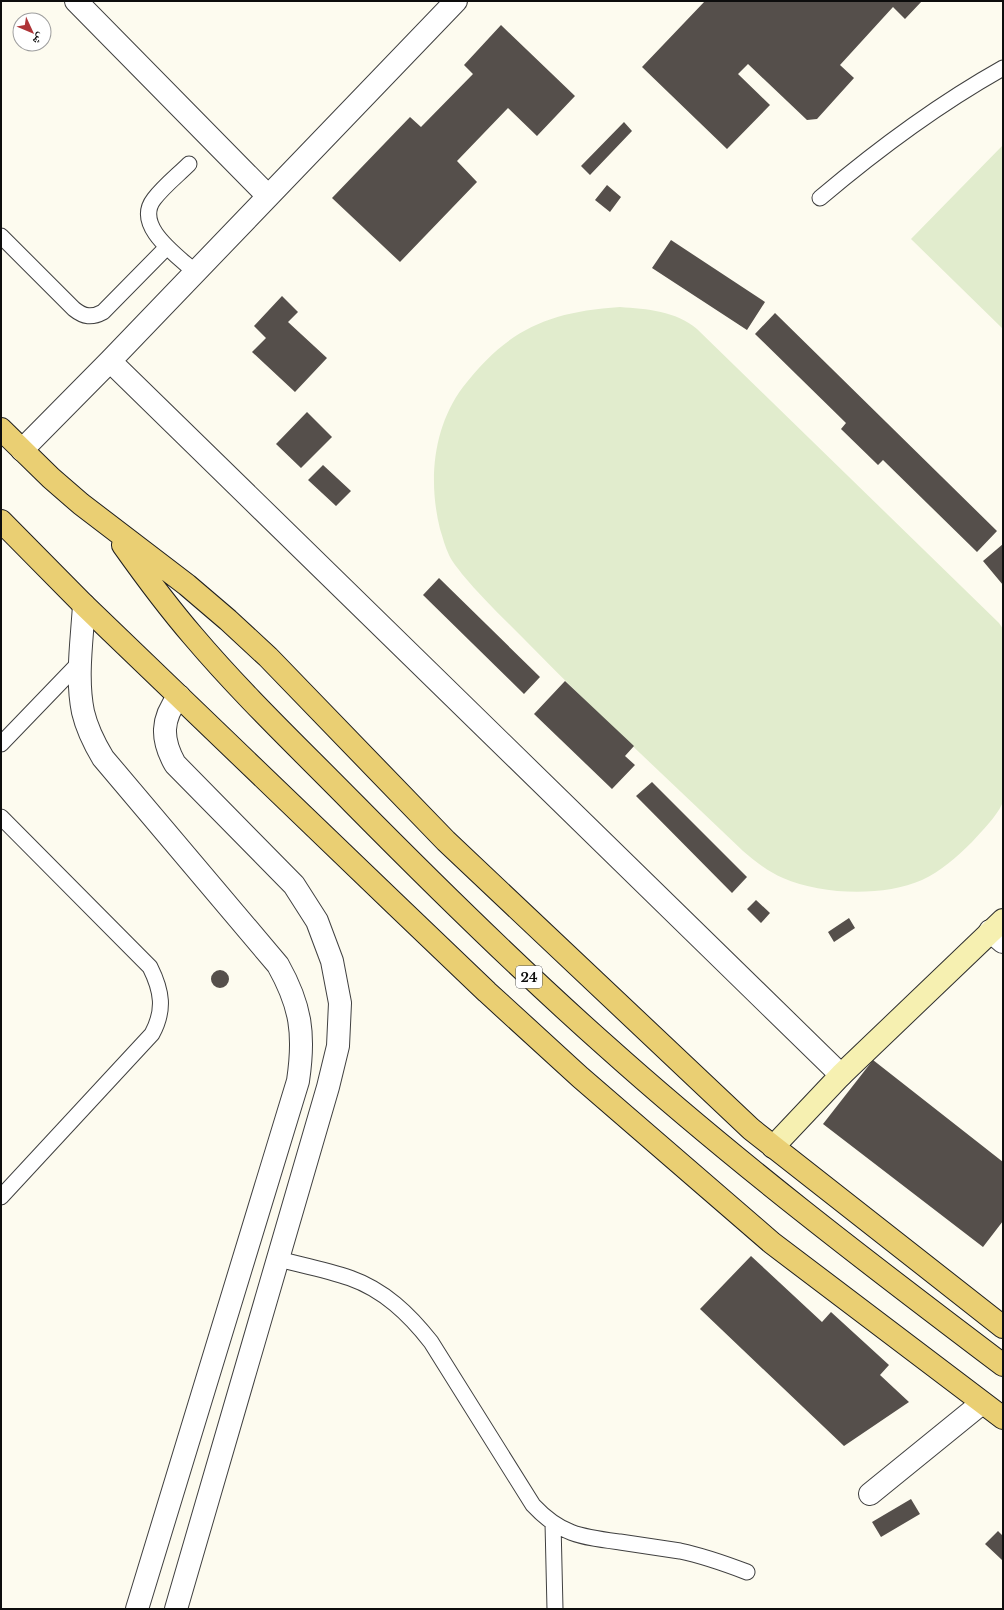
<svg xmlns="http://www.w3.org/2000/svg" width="1004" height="1610" viewBox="0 0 1004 1610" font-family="'Libre Baskerville','Noto Naskh Arabic',serif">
	<rect width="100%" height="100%" fill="#fdfbef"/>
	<!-- pitch -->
	<path fill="#e1eccd" d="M1003 145V329L911 239Z
		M620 307C647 309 676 311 697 329L999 623 1003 629C1003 674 1003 719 1003 765 1003 774 1004 796 1002 804 997 816 981 832 972 842 957 857 941 871 922 880 883 897 822 895 783 878 768 872 755 861 743 851 670 781 595 712 524 639 503 618 481 597 462 574 458 568 452 562 449 555 445 547 443 538 440 529 428 481 433 427 463 387 508 329 548 312 620 307Z"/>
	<!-- building -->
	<path fill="#554f4b" d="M705 1H922L905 19 893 7 840 65 854 78 817 119 807 120 748 64 738 74 770 105 727 149 642 67Z
		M501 25 575 96 537 136 508 108 457 161 477 182 400 262 332 198 410 117 421 127 473 74 464 65Z
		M624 122 632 131 590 175 581 166Z
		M607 185 621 197 610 212 595 200Z
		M671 240 765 302 747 330 652 268Z
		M282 296 298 312 288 322 327 358 295 392 252 352 266 338 254 326Z
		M775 313 997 531 977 552 883 460 878 465 841 429 846 423 755 334Z
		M307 412 332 437 301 468 276 444Z
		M323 465 351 491 336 506 308 480Z
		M1003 544V585L983 561Z
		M439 578 540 677 524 694 423 595Z
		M565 681 634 746 625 756 635 765 612 789 534 714Z
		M652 782 747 877 732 893 636 796Z
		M756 900 770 913 761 923 747 909Z
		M849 918 855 928 834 942 828 932Z
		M211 979a9 9 0 1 1 18 0a9 9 0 1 1-18 0Z
		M873 1060 1003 1162V1221L983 1247 823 1124Z
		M751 1256 822 1322 831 1312 889 1365 880 1375 909 1402 844 1446 700 1309Z
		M911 1499 920 1514 881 1537 872 1522Z
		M998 1531 1003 1536V1559L1002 1560 985 1544Z"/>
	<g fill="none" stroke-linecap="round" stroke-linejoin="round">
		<!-- lane casing -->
		<g stroke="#404040" stroke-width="17">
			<path id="lane" d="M189 164C178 175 164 186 154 199 133 226 178 256 195 272
				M820 198C878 149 937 105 1003 68
				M1 236 74 309C84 317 92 318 103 312L167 247
				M1 744 81 661
				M1 817 150 967C162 991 165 1010 152 1034L1 1197
				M278 1259C301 1265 327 1270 350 1278 384 1290 409 1314 431 1342L533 1505C561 1535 582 1537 620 1542 640 1545 660 1548 680 1551 704 1556 726 1564 747 1572
				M553 1523 555 1609"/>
		</g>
		<!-- street casing -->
		<g stroke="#404040" stroke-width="24">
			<path id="street" d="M76 1 268 196
				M110 361 841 1075
				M22 450 110 361 456 1
				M84 605C82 640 76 678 83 712 87 729 94 743 103 758L278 965C301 1006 305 1034 298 1081L137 1609
				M990 931 1003 942
				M870 1494 982 1403
				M176 1609 328 1087 338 1046 340 1003 332 961 317 921 294 885 175 764C161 739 161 719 179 696"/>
		</g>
		<!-- secondary casing -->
		<g stroke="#2f2f2f" stroke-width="24">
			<path id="secondary" d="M773 1147 841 1075 1003 920"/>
		</g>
		<!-- primary casing -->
		<g stroke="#1e1e1e" stroke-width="24">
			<path id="primary" d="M1 429 51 478 81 504 187 585 228 620 268 657 446 841 751 1129 1003 1327
				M1 521 84 605 395 904 487 992 580 1077 772 1243 1003 1418
				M123 545C145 576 168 607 193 636 243 695 299 748 353 803 435 886 518 968 606 1046 732 1159 868 1263 1003 1365"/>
		</g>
		<!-- lane -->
		<use href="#lane" stroke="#fff" stroke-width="15"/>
		<!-- street -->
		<use href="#street" stroke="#fff" stroke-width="22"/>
		<!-- secondary -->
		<use href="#secondary" stroke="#f6f0b1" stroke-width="22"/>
		<!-- primary -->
		<use href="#primary" stroke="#eacf73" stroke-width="22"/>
	</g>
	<g text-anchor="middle" stroke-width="4" stroke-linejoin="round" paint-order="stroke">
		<!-- shield labels -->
		<rect fill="#fff" stroke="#565656" stroke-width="1" x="516" y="966" width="26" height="22" rx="3"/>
		<g font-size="13" font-weight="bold" fill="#0d0d0d">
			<text x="529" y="982">24</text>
		</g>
	</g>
	<!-- border -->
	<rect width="1004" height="1610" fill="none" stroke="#0d0d0d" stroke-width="4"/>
	<!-- north arrow -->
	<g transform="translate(32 32) rotate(134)"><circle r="19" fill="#ffffff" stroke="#9e9e9e"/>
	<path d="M0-3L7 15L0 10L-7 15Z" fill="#ae3437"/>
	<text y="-6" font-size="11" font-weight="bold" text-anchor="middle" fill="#0d0d0d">ش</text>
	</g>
</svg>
